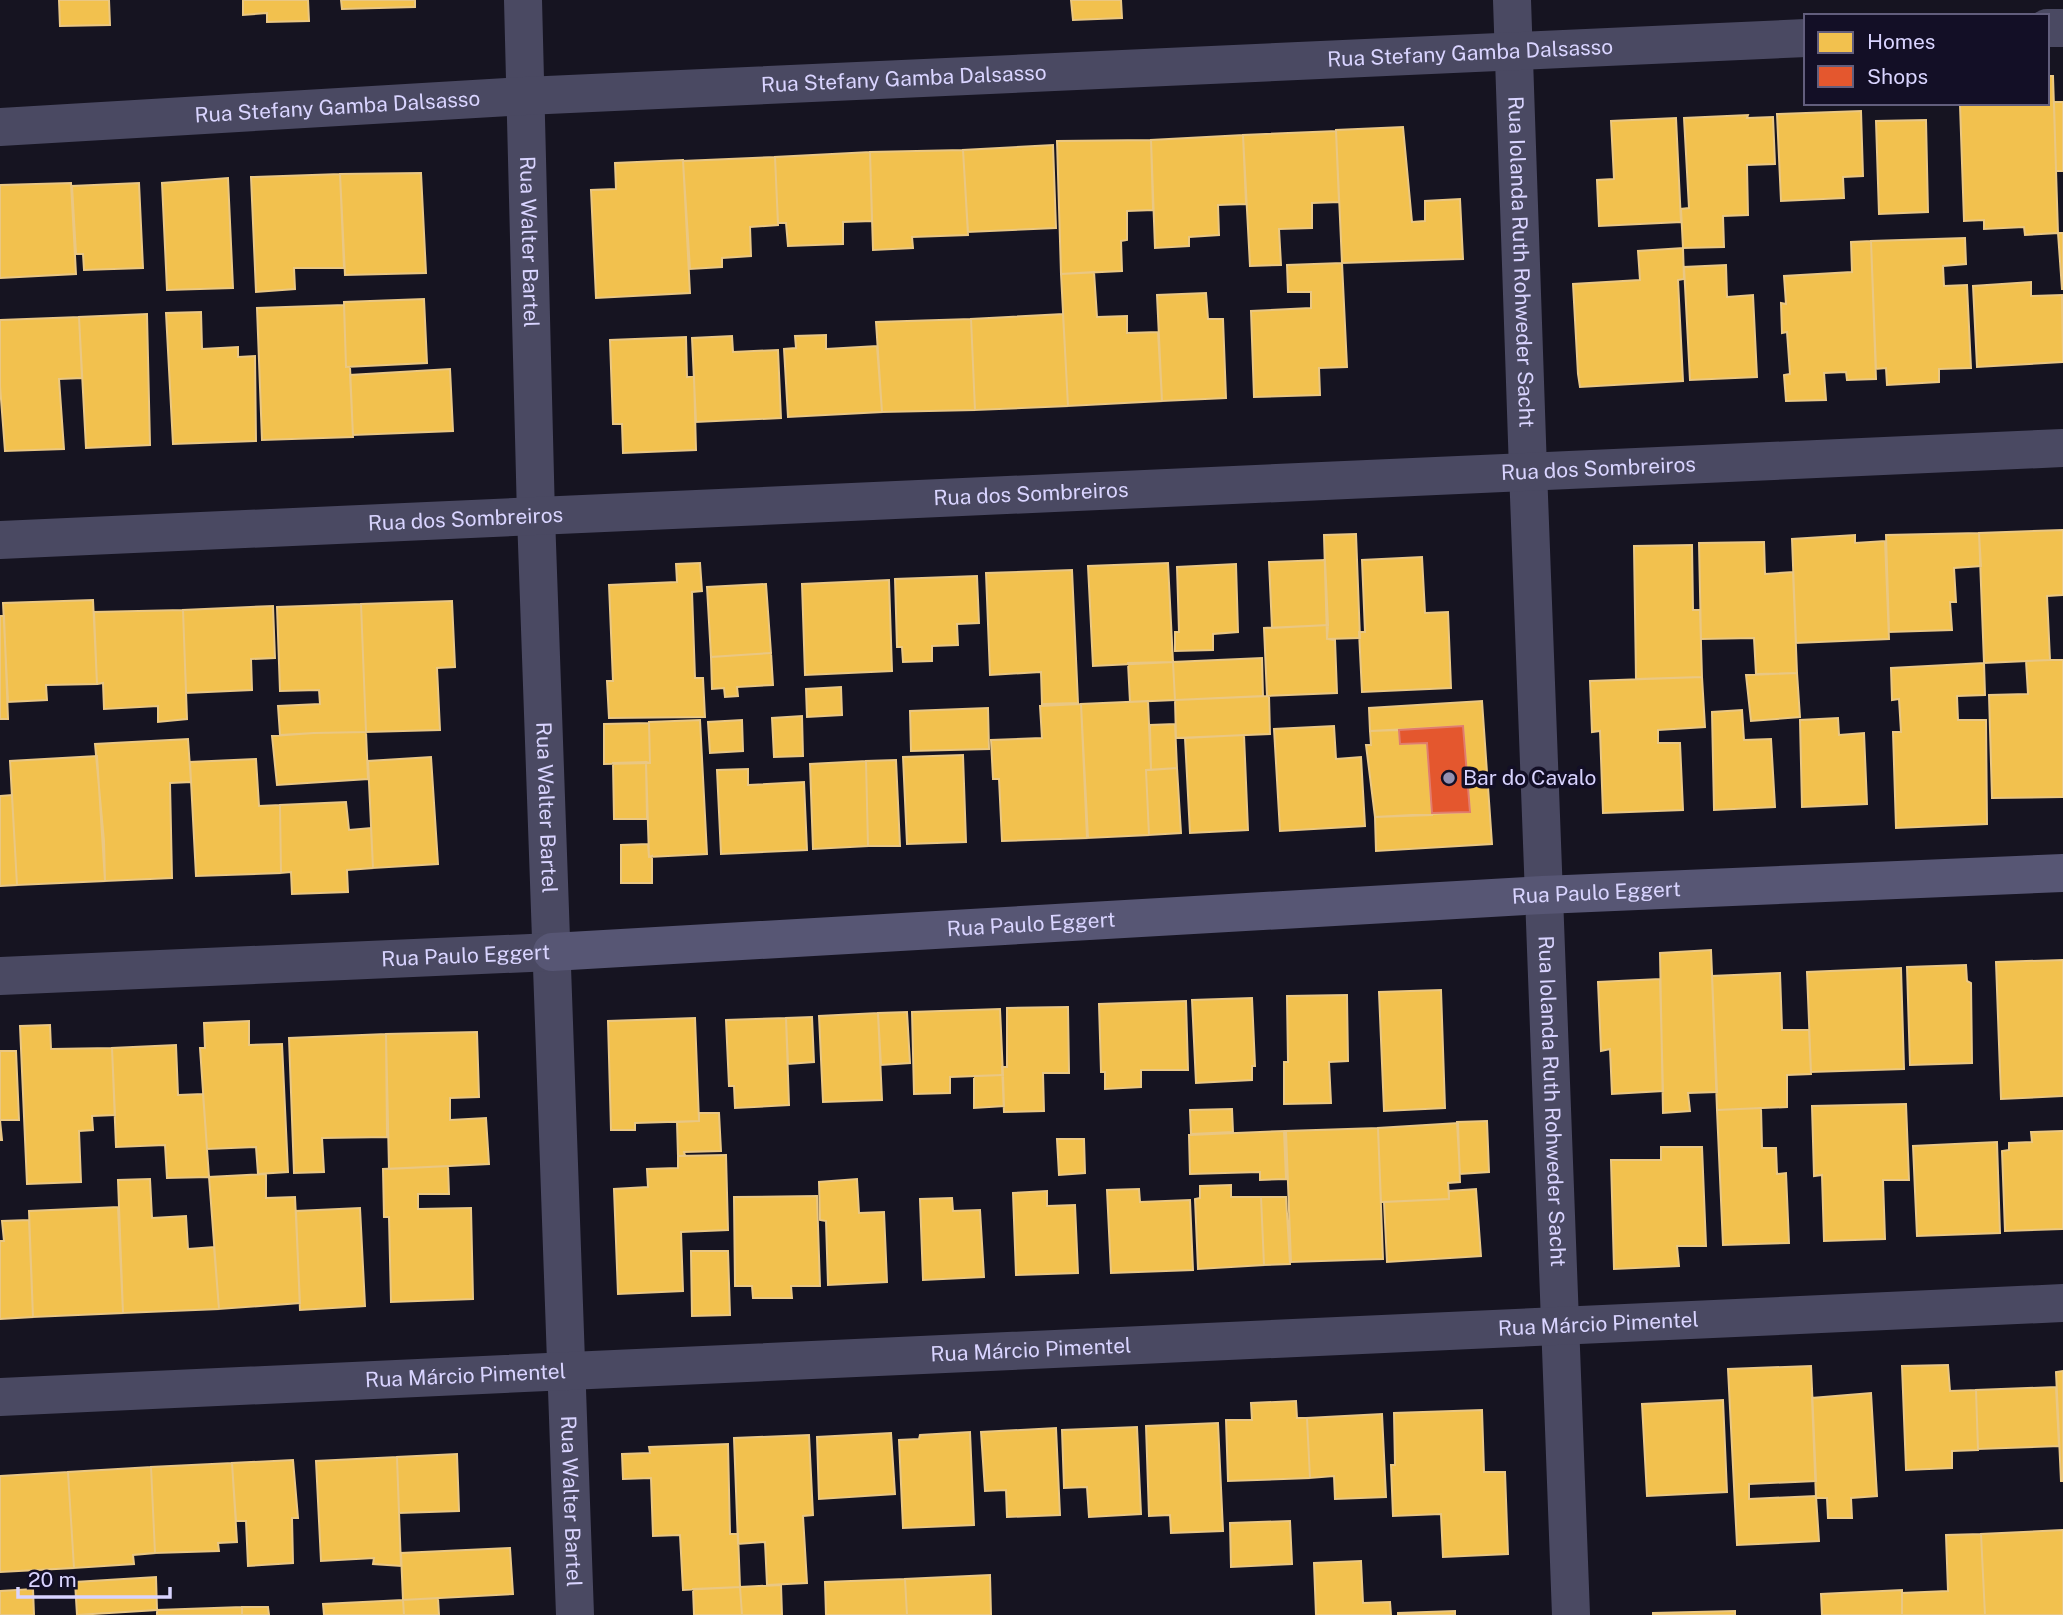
<svg xmlns="http://www.w3.org/2000/svg" width="2063" height="1615" viewBox="0 0 2063 1615" font-family="'Public Sans',sans-serif">
	<rect width="100%" height="100%" fill="#161421"/>
	<!-- homes -->
	<path fill="#f2c14e" stroke="#eac783" stroke-width="2" d="M59 0H109L110 25 60 26Z
		M243 0H308L309 21 267 22V13L243 15Z
		M341 0H415V7L342 9Z
		M1071 0H1121L1122 18 1073 20Z
		M2047 76H2053L2058 233 2025 235 2024 227 1984 229V220L1964 221 1960 105 2047 103Z
		M2054 102H2063V171H2056Z
		M1861 111 1863 176 1843 177 1844 198 1781 201 1777 114Z
		M1748 115 1747 118 1773 117 1775 164 1747 165 1748 215 1723 216 1724 247 1683 248 1681 209 1689 208 1684 118Z
		M1676 118 1681 222 1599 226 1597 180 1614 179 1611 121Z
		M1926 120 1928 212 1879 214 1876 121Z
		M1403 127 1412 222 1425 221V201L1460 199 1463 259 1342 263 1336 130Z
		M1336 131 1339 202 1312 203V228L1279 229 1281 265 1250 266 1243 135Z
		M1243 135 1246 204 1218 205 1219 235 1189 237V246L1155 248 1151 140Z
		M1151 140 1153 210 1127 211V240L1121 241 1122 271 1061 274 1057 141Z
		M1053 145 1056 228 968 232 963 150Z
		M963 150 968 235 912 237 913 248 873 250 870 152Z
		M870 152 872 221 843 222V244L788 246 786 223H778L775 157Z
		M775 157 778 225 750 227 751 256 722 258V267L690 269 683 161Z
		M683 160 690 293 596 298 591 190 616 189 615 163Z
		M421 173 426 273 345 275 340 174Z
		M340 174 344 268H294L295 289 256 292 251 177Z
		M228 178 233 288 167 290 162 183Z
		M71 183 76 274 0 278V185Z
		M139 183 143 268 84 270 83 254H76L72 186Z
		M2058 233H2063V289H2062Z
		M1965 238 1966 264 1943 266 1944 286 1967 285 1971 368 1939 369V382L1887 385 1886 368 1876 369 1871 241Z
		M1871 241 1876 379 1847 380 1846 372 1824 373 1826 400 1786 401 1784 375 1790 374 1787 332 1782 333 1781 303 1786 304 1784 276 1852 272 1851 242Z
		M1683 248 1684 279 1678 280 1683 381 1580 387 1578 374 1573 284 1640 280 1638 251Z
		M1342 263 1347 367 1319 368 1320 395 1254 397 1251 311 1311 308V292H1288L1287 265Z
		M1726 265 1727 297 1753 295 1757 377 1690 380 1684 267Z
		M1094 272 1097 317 1127 316V333L1158 332 1162 401 1068 406 1061 274Z
		M2031 282V296L2062 295 2063 362 1977 367 1973 286Z
		M1206 293 1208 319H1223L1226 398 1162 401 1157 295Z
		M424 299 427 363 346 367 344 302Z
		M344 305 346 367H350L353 437 262 440 257 308Z
		M201 312 202 349 238 347V357L255 356 256 441 173 444 166 313Z
		M147 314 150 445 86 448 79 317Z
		M1063 314 1068 406 975 410 971 319Z
		M79 317 82 378 59 379 64 449 5 451 0 386V320Z
		M971 319 975 410 882 412 876 322Z
		M826 335V349L877 346 882 412 788 417 784 349 796 348 795 336Z
		M732 336 733 352 778 350 781 418 696 422 692 338Z
		M686 337 687 377 694 376 696 450 623 453 622 424H613L610 340Z
		M450 369 453 431 353 435 350 375Z
		M2063 530V595L2047 596 2050 660 1984 663 1979 533Z
		M1979 533 1981 566 1954 568 1956 602H1950L1952 630 1889 632 1886 535Z
		M1356 534 1360 638 1327 639 1324 535Z
		M1855 535V543L1885 541 1889 639 1796 643 1792 539Z
		M1764 542 1765 574 1793 572 1797 673 1756 674 1754 638 1701 639 1699 543Z
		M1692 545 1693 610H1700L1702 677 1636 679 1634 546Z
		M1422 557 1425 613 1448 612 1451 688 1362 692 1359 632H1365L1362 560Z
		M1325 560 1328 625 1272 628 1269 562Z
		M700 563 702 591 692 592 695 678H703L705 717 609 718 607 681H613L609 585 677 582 676 564Z
		M1168 563 1173 662 1093 666 1088 566Z
		M1236 564 1238 632 1213 634V650L1175 651V632H1179L1177 567Z
		M1072 570 1078 703 1042 704 1041 672 990 675 986 573Z
		M977 576 979 623 957 624 958 645 932 646V661L903 662 902 647H897L895 579Z
		M889 580 892 671 805 675 802 584Z
		M766 584 771 653 711 657 707 587Z
		M93 600 97 684 46 685 47 700 8 702 3 603Z
		M452 601 455 667 437 668 440 730 366 732 361 604Z
		M361 604 366 732 314 733 280 735 278 706 320 704 319 690 280 691 277 607Z
		M273 606 275 658 251 659 252 690 186 693 183 610Z
		M183 610 187 719 158 722V706L104 709 103 683 97 684 94 612Z
		M0 616H4L8 719H0Z
		M1328 625 1327 639 1335 640 1337 693 1267 696 1264 628Z
		M771 653 773 685 737 687 738 696 725 697 724 688 712 689 711 657Z
		M1262 658 1263 696 1175 700 1173 662Z
		M2050 660H2063V797L1992 798 1989 695 2028 694 2026 661Z
		M1173 662 1175 700 1130 702 1128 663Z
		M1984 663 1985 695 1957 696 1958 720H1986L1987 824 1896 828 1893 732H1901L1899 699 1892 700 1891 668Z
		M1797 673 1800 717 1751 721 1746 675Z
		M1702 677 1705 727 1658 730V743H1680L1683 810 1603 813 1600 731 1592 732 1590 681Z
		M841 687 842 715 807 717 806 689Z
		M1269 696 1270 734 1176 738 1175 700Z
		M1148 701 1151 770H1146L1149 835 1087 838 1081 704Z
		M1482 701 1492 844 1376 851 1375 817 1470 812 1463 726 1370 731 1369 708Z
		M1081 704 1088 838 1002 841 999 779H993L991 740 1042 738 1040 706Z
		M988 708 989 749 911 751 910 711Z
		M1742 710 1744 740 1771 739 1775 807 1714 810 1712 712Z
		M802 716 803 756 774 757 772 718Z
		M1838 718 1839 735 1864 733 1867 804 1802 807 1800 720Z
		M700 720 707 854 649 857 646 762 650 763 649 722Z
		M742 720 743 751 710 753 708 722Z
		M649 723 650 763 604 764V724Z
		M1175 724 1177 768 1151 770 1150 725Z
		M1334 726 1336 759 1361 757 1365 826 1280 831 1274 729Z
		M1399 730 1400 744 1427 743 1432 815 1375 817 1366 745H1371L1370 731Z
		M366 732 368 779 277 785 272 736 314 733Z
		M1244 735 1248 830 1190 833 1185 738Z
		M188 739 191 782 170 783 172 878 105 881 104 841 95 744Z
		M963 755 966 842 907 844 903 757Z
		M97 756 105 881 17 885 10 761Z
		M431 757 438 864 373 868 368 761Z
		M256 759 259 806 280 805 281 873 196 876 190 762Z
		M896 760 900 846H868L866 761Z
		M866 761 868 846 813 849 810 764Z
		M646 762 647 819H614L613 763Z
		M1177 768 1181 833 1149 835 1146 770Z
		M748 769V785L804 782 807 850 721 854 717 770Z
		M12 795 17 885 0 886V796Z
		M346 802 349 830 371 828 373 868 347 870 348 892 292 894 291 872 281 873 280 805Z
		M648 844 649 857 652 856V883H621V845Z
		M1711 950 1717 1092 1688 1093 1690 1111 1663 1113 1660 953Z
		M2063 960V1096L2001 1099 1996 962Z
		M1966 965 1967 981 1971 983 1972 1063 1910 1065 1907 967Z
		M1901 968 1904 1069 1811 1072 1807 972Z
		M1780 973 1782 1030H1809L1811 1074 1787 1075V1107L1717 1110 1712 976Z
		M1660 979 1663 1091 1612 1094 1610 1049 1601 1051 1598 982Z
		M1441 990 1445 1108 1384 1111 1379 992Z
		M1347 995 1348 1061 1329 1062 1331 1103 1284 1104V1062H1288L1287 996Z
		M1252 998 1255 1066H1252V1080L1196 1083 1192 1000Z
		M1186 1001 1188 1070H1141V1087L1105 1089V1072H1101L1099 1004Z
		M1068 1007 1069 1073H1043L1044 1111 1004 1112 1002 1067H1007V1008Z
		M1000 1009 1003 1075 950 1077V1093L914 1094 912 1012Z
		M907 1012 910 1063 881 1065 878 1013Z
		M878 1013 882 1100 823 1102 819 1016Z
		M812 1017 814 1062 788 1064 786 1018Z
		M695 1018 699 1121 635 1123V1130H611L608 1021Z
		M786 1018 789 1105 735 1108 734 1086H729L726 1020Z
		M249 1021V1045L282 1044 288 1172 258 1174 256 1147 207 1149 200 1048H205L204 1023Z
		M50 1025 51 1049 112 1048 115 1115 92 1116 93 1130 79 1131 81 1182 27 1184 20 1026Z
		M477 1032 479 1097 450 1098V1120L486 1118 489 1164 389 1169 386 1034Z
		M386 1034 387 1137 322 1138 324 1172 294 1173 289 1038Z
		M176 1045 178 1095 203 1094 209 1177 167 1178 165 1145 116 1147 112 1048Z
		M0 1051H16L19 1120H0L2 1140H0Z
		M1003 1075 1004 1106 974 1108V1076Z
		M1906 1104 1909 1180H1883L1885 1239 1824 1241 1822 1175 1814 1176 1812 1106Z
		M1761 1108 1762 1148H1776L1777 1174 1786 1173 1789 1243 1723 1245 1717 1110Z
		M1232 1109 1233 1132 1191 1134 1190 1110Z
		M699 1113H719L721 1151 684 1152 685 1156H678L677 1122 699 1121Z
		M1487 1121 1489 1172 1460 1174 1457 1122Z
		M1458 1123 1460 1182 1448 1183 1449 1199 1381 1202 1378 1128Z
		M1378 1128 1383 1259 1291 1262 1286 1131Z
		M1284 1131 1286 1179 1260 1180V1172L1190 1174 1189 1135Z
		M2063 1131V1229L2005 1231 2002 1151 2009 1150V1143L2032 1142 2031 1132Z
		M1057 1139H1084L1085 1173 1059 1175Z
		M1997 1142 2000 1233 1917 1236 1913 1146Z
		M1661 1147H1702L1706 1246H1677L1679 1266 1614 1269 1611 1160H1661Z
		M726 1155 728 1230 681 1232 683 1291 618 1294 614 1189 648 1187 647 1169 678 1168V1156Z
		M448 1166 449 1194H418V1209L471 1208 473 1299 391 1302 389 1217H384L383 1169Z
		M266 1174V1198L295 1197 300 1303 219 1309 209 1177Z
		M150 1179 152 1218 186 1216 188 1249 214 1247 219 1309 123 1313 118 1180Z
		M857 1179 859 1213 884 1212 887 1282 828 1285 826 1221 820 1220 819 1182Z
		M1231 1185V1197H1261L1264 1265 1198 1269 1195 1199 1200 1198V1186Z
		M1139 1189 1140 1202 1190 1200 1193 1270 1111 1273 1107 1190Z
		M1476 1189 1481 1256 1387 1262 1384 1202 1449 1199V1191Z
		M1047 1191V1206L1075 1205 1078 1273 1016 1275 1013 1193Z
		M817 1196 820 1286H791L792 1298H753L752 1286H735L734 1197Z
		M1261 1197H1286L1290 1264 1264 1265Z
		M952 1198 953 1211 980 1210 984 1277 923 1280 920 1199Z
		M118 1207 123 1313 33 1317 29 1211Z
		M360 1208 365 1306 300 1310 296 1211Z
		M29 1220 33 1317 0 1319V1241H4L2 1221Z
		M691 1251H728L730 1315 692 1316Z
		M1948 1365 1950 1391 1976 1390 1978 1450 1952 1451V1468L1906 1470 1902 1366Z
		M1811 1366 1816 1481 1749 1484V1499L1816 1496 1819 1541 1737 1545 1728 1369Z
		M2063 1371V1481H2061L2056 1372Z
		M2056 1387 2059 1446 1978 1449 1976 1390Z
		M1871 1393 1877 1496 1851 1498 1852 1518H1828L1827 1498H1816L1812 1398Z
		M1723 1400 1727 1492 1647 1496 1642 1404Z
		M1296 1401 1297 1418H1307L1310 1478 1228 1481 1226 1420H1252L1251 1403Z
		M1482 1410 1484 1472H1505L1508 1554 1443 1557 1441 1514 1393 1516 1391 1465H1395L1394 1413Z
		M1382 1414 1386 1497 1335 1499 1334 1476 1310 1478 1307 1418Z
		M1218 1423 1223 1531 1171 1533 1170 1515 1149 1516 1146 1426Z
		M1137 1427 1141 1514 1089 1517 1087 1487 1064 1488 1062 1430Z
		M1056 1428 1060 1515 1007 1517 1006 1490 985 1491 981 1432Z
		M970 1432 974 1525 903 1528 899 1440 919 1439 920 1435Z
		M891 1433 895 1494 819 1499 817 1437Z
		M809 1435 813 1515 803 1516 807 1583 767 1585 765 1542 738 1544 734 1438Z
		M728 1444 730 1534H738L740 1587 683 1590 680 1535 653 1536 651 1478 623 1479 622 1454 650 1453 649 1447Z
		M457 1454 459 1511 399 1513 397 1457Z
		M397 1457 401 1566 373 1564 374 1558 321 1561 316 1461Z
		M293 1460 298 1518H292L293 1563 248 1566 246 1521H236L232 1463Z
		M232 1463 237 1542 218 1543 219 1551 155 1553 151 1467Z
		M151 1467 155 1553 133 1555 134 1564 74 1568 68 1472Z
		M68 1472 74 1568 0 1572V1476Z
		M1290 1521 1292 1564 1231 1567 1230 1523Z
		M2063 1530V1615H1985L1981 1534Z
		M1981 1534 1985 1615H1902V1593L1948 1591 1946 1535Z
		M510 1548 513 1594 403 1600 401 1553Z
		M1361 1561 1363 1603 1390 1602 1391 1615H1316L1314 1563Z
		M990 1575 991 1615H907L905 1579Z
		M156 1577 157 1610 77 1615 75 1582Z
		M905 1579 907 1615H826L825 1582Z
		M781 1585 782 1615H742L740 1587Z
		M740 1587 742 1615H694L693 1589Z
		M33 1589 34 1615H0V1591Z
		M1902 1590V1615H1822L1821 1594Z
		M438 1598 439 1615H404L403 1600Z
		M403 1600 404 1615H324L323 1604Z
		M242 1607V1615H157V1610Z
		M242 1607H268L269 1615H242Z
		M1455 1611V1615H1398V1613Z
		M1735 1611V1615H1653V1613Z"/>
	<!-- shops -->
	<path fill="#e4572e" stroke="#e17c6d" stroke-width="2" d="M1463 726 1470 812 1432 813 1427 743 1400 744 1399 730Z"/>
	<g fill="none" stroke-linecap="round" stroke-linejoin="round">
		<!-- street -->
		<g stroke="#4a4962" stroke-width="38">
			<path id="s1" d="M523 0 536 516 575 1615"/>
			<path id="s2" d="M1512 0 1528 470 1571 1615"/>
			<path d="M2047 28H2063"/>
			<path id="s3" d="M0 127 525 96 1806 38"/>
			<path id="s4" d="M0 540 2063 448"/>
			<path id="s5" d="M0 976 552 952"/>
			<path id="s6" d="M0 1397 2063 1303"/>
		</g>
		<!-- secondary -->
		<path stroke="#575674" stroke-width="38" id="s7" d="M552 952 1543 895 2063 873"/>
	</g>
	<!-- markers -->
	<circle fill="#9591b1" stroke="#130f26" stroke-width="2.5" cx="1449" cy="778" r="7"/>
	<g text-anchor="middle" stroke-width="7" stroke-linejoin="round" paint-order="stroke">
		<!-- street labels -->
		<g font-size="21" fill="#d9d4ff" stroke="#130f26">
			<text dy="7" stroke="none"><textPath href="#s3" startOffset="1472">Rua Stefany Gamba Dalsasso</textPath></text>
			<text dy="7" stroke="none"><textPath href="#s3" startOffset="905">Rua Stefany Gamba Dalsasso</textPath></text>
			<text dy="7" stroke="none"><textPath href="#s3" startOffset="338">Rua Stefany Gamba Dalsasso</textPath></text>
			<text dy="7" stroke="none"><textPath href="#s1" startOffset="242">Rua Walter Bartel</textPath></text>
			<text dy="7" stroke="none"><textPath href="#s2" startOffset="262">Rua Iolanda Ruth Rohweder Sacht</textPath></text>
			<text dy="7" stroke="none"><textPath href="#s4" startOffset="1600">Rua dos Sombreiros</textPath></text>
			<text dy="7" stroke="none"><textPath href="#s4" startOffset="1032">Rua dos Sombreiros</textPath></text>
			<text dy="7" stroke="none"><textPath href="#s4" startOffset="466">Rua dos Sombreiros</textPath></text>
			<text dy="7" stroke="none"><textPath href="#s1" startOffset="808">Rua Walter Bartel</textPath></text>
			<text dy="7" stroke="none"><textPath href="#s7" startOffset="1046">Rua Paulo Eggert</textPath></text>
			<text dy="7" stroke="none"><textPath href="#s7" startOffset="480">Rua Paulo Eggert</textPath></text>
			<text dy="7" stroke="none"><textPath href="#s5" startOffset="466">Rua Paulo Eggert</textPath></text>
			<text dy="7" stroke="none"><textPath href="#s2" startOffset="1102">Rua Iolanda Ruth Rohweder Sacht</textPath></text>
			<text dy="7" stroke="none"><textPath href="#s6" startOffset="1600">Rua Márcio Pimentel</textPath></text>
			<text dy="7" stroke="none"><textPath href="#s6" startOffset="1032">Rua Márcio Pimentel</textPath></text>
			<text dy="7" stroke="none"><textPath href="#s6" startOffset="466">Rua Márcio Pimentel</textPath></text>
			<text dy="7" stroke="none"><textPath href="#s1" startOffset="1502">Rua Walter Bartel</textPath></text>
		</g>
		<!-- poi labels -->
		<g font-size="21" fill="#d9d4ff" stroke="#130f26" text-anchor="start">
			<text x="1463" y="785">Bar do Cavalo</text>
		</g>
	</g>
	<!-- legend -->
	<rect x="1804" y="14" width="245" height="91" fill="#130f26" stroke="#625e7d" stroke-width="2"/>
	<rect x="1818" y="32" width="35" height="21" fill="#f2c14e" stroke="#625e7d" stroke-width="2"/>
	<text x="1867" y="49" font-size="21" fill="#d9d4ff">Homes</text>
	<rect x="1818" y="66" width="35" height="21" fill="#e4572e" stroke="#625e7d" stroke-width="2"/>
	<text x="1867" y="84" font-size="21" fill="#d9d4ff">Shops</text>
	<!-- scale -->
	<path d="M18 1587v10h152v-10" fill="none" stroke="#d9d4ff" stroke-width="3.5"/>
	<text x="28" y="1587" font-size="21" fill="#d9d4ff" stroke="#130f26" stroke-width="5" paint-order="stroke">20 m</text>
</svg>
